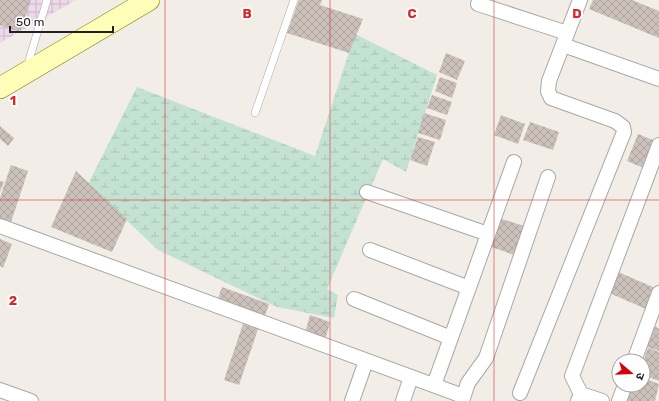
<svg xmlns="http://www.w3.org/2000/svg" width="659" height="401" viewBox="0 0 659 401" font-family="Rubik,'Noto Sans Devanagari',sans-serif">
	<defs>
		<pattern id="industrial-grid" width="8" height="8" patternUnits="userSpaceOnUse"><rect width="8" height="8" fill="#ecd9e9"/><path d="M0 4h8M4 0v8" fill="none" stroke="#cabac8"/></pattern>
		<pattern id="wetland-marsh" width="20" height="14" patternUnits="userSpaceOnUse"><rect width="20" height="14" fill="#c3e2d2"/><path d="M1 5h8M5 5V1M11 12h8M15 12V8" fill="none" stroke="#a7c2b4"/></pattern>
		<pattern id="building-cross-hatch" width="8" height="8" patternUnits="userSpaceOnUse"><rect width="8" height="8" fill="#cbc0ba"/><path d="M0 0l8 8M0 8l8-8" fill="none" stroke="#aea5a0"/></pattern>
	</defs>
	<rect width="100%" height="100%" fill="#f2eee7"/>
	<!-- industrial -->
	<path fill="url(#industrial-grid)" d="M0 0H76L0 43Z"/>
	<!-- wetland -->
	<path fill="url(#wetland-marsh)" d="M355 34 437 75 406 172 383 159 327 289 338 295 334 318 277 307 158 250 88 184 137 87 315 156Z"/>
	<!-- building -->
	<path fill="url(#building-cross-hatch)" d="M0 0H31L20 32 0 25Z
		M299 0H322L320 5 363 19 349 53 287 33Z
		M593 0H632L659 11V38L589 9Z
		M446 53 465 61 457 80 439 72Z
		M440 77 457 83 452 98 435 91Z
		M432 95 452 102 447 115 427 108Z
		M424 113 446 120 440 140 418 133Z
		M501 115 525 124 518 144 494 135Z
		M530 122 559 132 553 150 523 140Z
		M0 126 14 138 8 146 0 139Z
		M638 134 658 142 646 169 627 161Z
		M418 137 435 142 427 166 410 160Z
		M11 165 28 171 9 228 0 225V198Z
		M76 171 127 219 112 252 51 227Z
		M0 181 4 182 0 192Z
		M496 217 524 226 514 255 486 245Z
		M0 239 12 244 3 268 0 266Z
		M616 271 655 288 646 309 607 292Z
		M222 287 269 304 263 321 216 304Z
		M310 315 330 322 325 341 305 333Z
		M243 324 258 329 239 385 224 380Z
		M655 327 659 328V351L647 347Z
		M648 348 659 352V381L643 375V362Z
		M643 378 659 384 655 401H627L632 385H643Z"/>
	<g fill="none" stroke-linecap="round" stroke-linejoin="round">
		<!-- lane casing -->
		<g stroke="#a8a8a8" stroke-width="8">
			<path id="lane" d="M27 67 47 0
				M255 113 294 0"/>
		</g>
		<!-- street casing -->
		<g stroke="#a8a8a8" stroke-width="16">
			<path id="street" d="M478 4 567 33
				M563 45 659 79
				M367 192 488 234
				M0 226 463 396
				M370 250 469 288
				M354 299 451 338
				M634 361 659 293
				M434 385 514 162
				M0 390 31 401
				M520 393 624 132 623 127 615 121 551 98 548 91 549 81 580 0
				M581 394 602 401
				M352 401 366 361
				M403 401 411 377
				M462 401 468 383 486 358 548 177
				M578 401 581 394 572 376 659 145
				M619 401 625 385"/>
		</g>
		<!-- secondary casing -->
		<g stroke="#7a8100" stroke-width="22">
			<path id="secondary" d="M0 88 149 0"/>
		</g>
		<!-- lane -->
		<use href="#lane" stroke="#fff" stroke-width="7"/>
		<!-- street -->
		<use href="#street" stroke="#fff" stroke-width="14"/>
		<!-- secondary -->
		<use href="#secondary" stroke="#fffeb9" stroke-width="21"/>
	</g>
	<!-- grid -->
	<path fill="none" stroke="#d62828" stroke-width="1" stroke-opacity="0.55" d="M165 0V401M330 0V401M494 0V401M0 200H659"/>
	<g font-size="13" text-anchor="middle" font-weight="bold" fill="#d62828" stroke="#fff" stroke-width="4" stroke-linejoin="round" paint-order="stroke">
		<text x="247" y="18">B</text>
		<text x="412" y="18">C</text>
		<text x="577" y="18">D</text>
		<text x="13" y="105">1</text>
		<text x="13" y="305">2</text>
	</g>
	<!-- north arrow -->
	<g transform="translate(631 373) rotate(109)"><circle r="19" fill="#ffffff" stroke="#a6a6a6"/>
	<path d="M0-3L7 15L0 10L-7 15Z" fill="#d3000c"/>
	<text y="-6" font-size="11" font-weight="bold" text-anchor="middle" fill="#212121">उ</text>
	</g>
	<!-- scale -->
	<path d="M10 26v6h103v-6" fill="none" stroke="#212121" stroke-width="2"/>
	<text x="16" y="26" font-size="12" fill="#212121" stroke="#ffffff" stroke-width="3" paint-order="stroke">50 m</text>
</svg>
